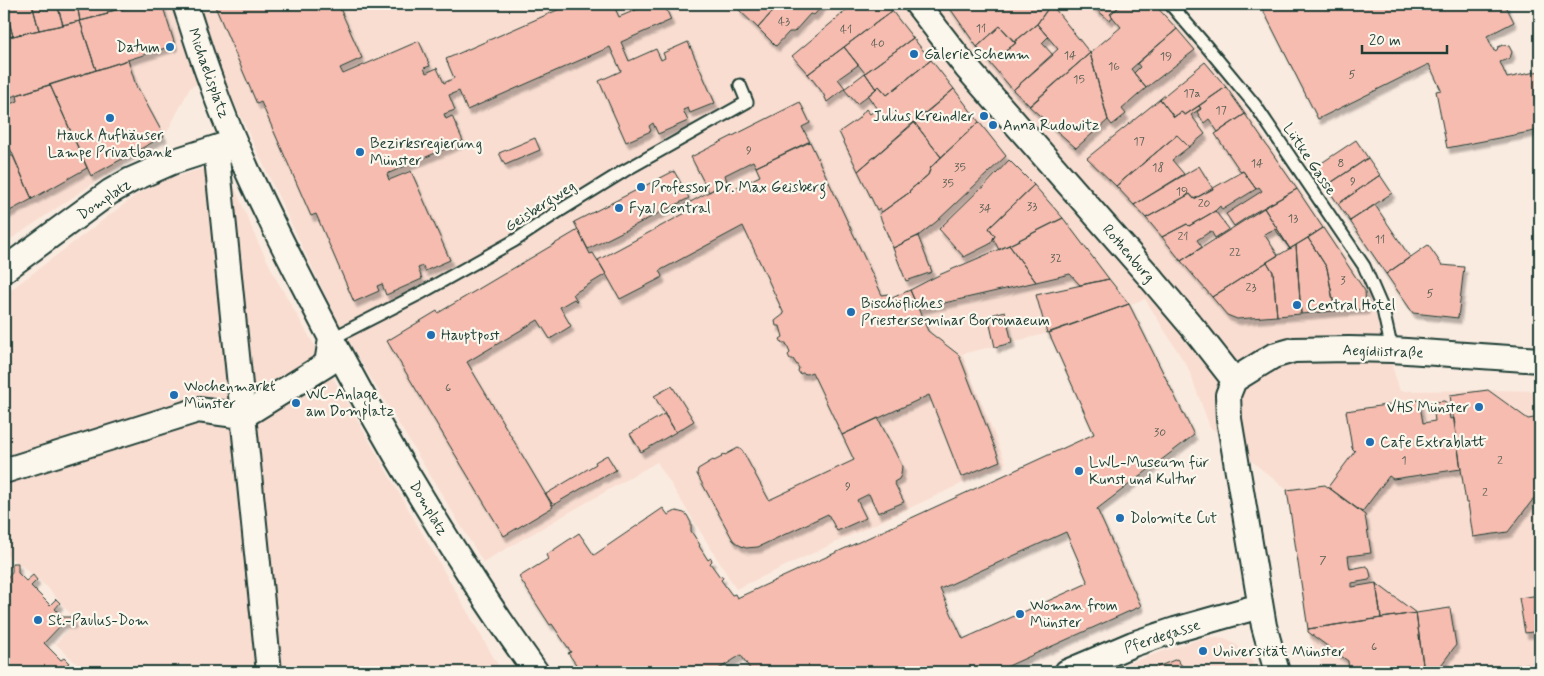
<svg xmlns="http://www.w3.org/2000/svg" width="1544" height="676" viewBox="0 0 1544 676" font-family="Mynerve,sans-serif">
	<defs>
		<filter id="shadow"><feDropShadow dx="3" dy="5.5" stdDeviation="1" flood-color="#0004"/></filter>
	</defs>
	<rect width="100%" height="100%" fill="#faebe0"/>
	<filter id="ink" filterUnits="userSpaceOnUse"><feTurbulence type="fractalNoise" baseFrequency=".02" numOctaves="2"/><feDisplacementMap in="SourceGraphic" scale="10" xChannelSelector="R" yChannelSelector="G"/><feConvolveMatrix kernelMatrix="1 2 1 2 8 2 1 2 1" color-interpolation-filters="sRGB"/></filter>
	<g filter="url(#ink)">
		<!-- built -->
		<path fill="#f9ddd1" d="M4 4H1159L1228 83 1368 289 1400 391 1488 390 1540 391V672H1324L1308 632 1287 490 1210 427 1188 368 1145 299 1049 333 962 354 1006 463 736 589 657 462 483 562 342 331 219 71 190 88 166 134 4 244Z
			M202 169 231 179 257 240 278 282 502 672H186L182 671 180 672H85L56 644 73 623V617L47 587 18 563 4 554V295L136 195 163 180Z
			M1210 637 1225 639 1237 645 1249 658 1258 672H1102L1194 641Z"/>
		<!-- building -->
		<path fill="#f6bcaf" stroke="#1f3d34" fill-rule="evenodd" filter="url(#shadow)" d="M4 4H32L39 30 13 36Z
			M4 4 13 36 4 38Z
			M32 4H57L63 25 39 30Z
			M57 4H77L80 21 63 25Z
			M77 4H114L115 10 107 12 108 14 80 21Z
			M127 4H148L128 8Z
			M148 4H162L175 45 96 70 80 21 108 14 107 12Z
			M214 4H338L362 58 340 68 343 74 419 41 430 66 424 68 426 73 437 68 444 83 454 78 446 59 571 4H613L619 17 650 4H664L671 20 621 42 629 61 656 49 661 60 665 58 663 53 688 42 715 103 690 113 688 108 683 110 688 121 658 134 653 123 649 126 651 131 626 142 599 81 621 71 610 47 467 110 459 91 449 95 455 110 444 114 446 119 452 116 463 141 387 174 389 180 411 171 450 260 425 271 423 266 418 268 422 279 386 295 382 284 377 286 379 291 354 302 316 214 311 216 261 102 257 104Z
			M742 4H779L758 28 738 9Z
			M779 4H824L814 15 810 14 794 32H789L776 46 758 28Z
			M854 4H886L892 11 808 74 792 56Z
			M947 4H1051L1037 24 1014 42 1000 26 977 47Z
			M1051 4 1090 53 1030 106 1013 90 1058 49 1037 24Z
			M1090 4H1123L1110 14 1113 17 1109 20Z
			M1123 4H1154L1177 29 1131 69 1146 88 1122 109 1126 114 1112 125 1108 120 1090 53 1121 27 1110 14Z
			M1260 4H1505L1514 22 1487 36 1494 51 1497 50 1498 47 1503 45 1509 46 1512 52 1510 58 1500 62 1507 78 1540 71V130L1447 148 1436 91 1441 90 1429 64 1318 119Z
			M892 11 913 38 865 73 844 47Z
			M80 21 96 70 7 98 4 88V38Z
			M1037 24 1048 37 1042 43 1053 55 1013 90 990 63 1016 43 1014 42Z
			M1000 26 1016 43 990 63 977 47Z
			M1177 29 1195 50 1146 88 1134 73 1140 67 1137 63Z
			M913 38 931 60 887 95 879 86 876 89 865 73Z
			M844 47 858 65 838 79 845 88 827 102 823 93 808 74Z
			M1090 53 1108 120 1076 148 1029 106Z
			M128 60 137 89 138 88 164 136 91 176 50 85Z
			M931 60 954 89 858 171 839 132 858 119 866 109 870 114 877 109 868 96 876 89 879 86 887 95Z
			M1205 62 1226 87 1185 115 1181 112 1174 117 1160 99Z
			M865 73 876 89 857 104 844 89Z
			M50 85 87 168 32 199 4 134V106L18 101 17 95Z
			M1226 87 1245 114 1218 132 1209 119 1204 123 1197 112 1201 109 1199 106Z
			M954 89 979 122 941 157 914 122Z
			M1160 99 1174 117 1181 112 1185 115 1199 106 1201 108 1191 115 1205 134 1189 147 1177 135 1116 186 1087 158Z
			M800 102 810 123 802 127 810 142 756 167 753 161 725 175 727 182 709 192 691 157Z
			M1245 114 1297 189 1252 214 1234 226 1226 214 1262 191 1259 187 1256 189 1243 171 1241 172 1215 134Z
			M914 122 941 157 931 167 928 175 909 191 910 192 882 212 880 208 877 210 858 171Z
			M979 122 1006 156 936 222 918 236 893 248 879 214 910 192 909 191 928 175 931 167Z
			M1177 135 1189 147 1172 160 1184 174 1134 205 1116 186Z
			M535 138 540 150 505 165 499 153Z
			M1356 140 1368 158 1326 186 1314 168Z
			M808 142H810L882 295 888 294 892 298 910 290 928 331 959 355 1000 461 961 477 929 395 842 435 812 372 807 374 802 373 800 374 798 371 799 368 793 359H790L788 355 790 353 786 343H782L780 339 783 337 780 326H776L775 321 784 314 743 226 659 271 662 276 661 278 620 299 606 274 598 260 689 211 685 205 727 182 731 190 760 176 756 167Z
			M10 152 11 156H13L32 199 4 214V155Z
			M1368 158 1380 175 1338 204 1326 186Z
			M1009 160 1034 185 989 228 995 236 990 244 964 257 939 229 981 188H983Z
			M1199 166 1213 189 1194 199 1190 194 1146 218 1134 205Z
			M674 171 689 198 588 249 574 222Z
			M1243 171 1256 189 1222 210 1220 206 1215 211 1189 226 1187 224 1162 237 1146 218 1190 194 1194 199Z
			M1380 175 1392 193 1350 221 1338 204Z
			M1034 185 1063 218 999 250 993 238 995 236 989 228Z
			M1297 189 1323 228 1290 249 1264 208Z
			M1375 205 1410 257 1386 274 1350 221Z
			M1264 208 1290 249 1275 229 1264 234 1278 255 1212 297 1181 261Z
			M1215 211 1229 229 1215 238 1211 231 1197 240 1202 247 1181 261 1162 237 1187 224 1189 226Z
			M1063 218 1103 271 1109 279 1080 285 1070 274 1036 282 1009 245Z
			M1323 228 1365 291 1366 309 1335 311 1327 268 1308 238Z
			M578 230 590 254 593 253 606 274 573 294 577 301H576L574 299 560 307 571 326 550 339 538 320 467 362 553 507 504 536 387 341 437 311 438 313Z
			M918 236 932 272 906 281 893 248Z
			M1308 238 1327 268 1335 311 1301 314 1296 245Z
			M1009 245 1036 282 918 309 910 290 939 275Z
			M1296 245 1301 314 1277 316 1273 272 1267 262Z
			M1428 245 1442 265 1464 267 1458 318 1413 313 1386 274Z
			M1267 262 1273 272 1277 316 1237 319 1227 315 1212 297Z
			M1109 279 1129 304 1047 333 1036 295Z
			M1129 304 1194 435 1097 509 1141 606 995 672H752L741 655 714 672H584L582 669 580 670 568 653 571 652 552 624 550 625 519 577 548 559 546 555 579 533 594 555 663 508 668 515 676 511 684 513 687 515 691 523V531L700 545 699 546 708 560 711 558 712 561 710 563 720 577 722 576 723 578 721 580 732 595 735 594 737 598 1094 434 1049 333ZM1066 532 1088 583 963 639 940 589Z
			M1005 311 1012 343 995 347 988 316Z
			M672 386 694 421 676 432 654 396Z
			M1488 390 1528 419 1540 417V468L1536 469 1540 492 1538 493 1508 532 1473 537 1468 503H1466L1450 395Z
			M1419 400 1423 423 1435 421 1433 405 1435 402 1444 401 1447 403 1450 419 1454 418 1461 469 1393 479 1389 476 1362 512 1328 487 1355 451 1352 448 1346 411Z
			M664 414 676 432 641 452 630 434Z
			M878 418 902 466 901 475 899 479 894 482 904 502 878 513 869 494 857 500 866 518 837 531 828 514 758 547 746 548 739 545 733 540 697 474 698 469 713 460 714 461 722 457 721 456 724 454 725 455 738 448 742 450 769 500 854 460 842 435Z
			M607 455 616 470 604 477 603 476 553 505 546 494 596 464 595 462Z
			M1325 485 1365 515 1371 553 1348 556 1349 564 1350 569 1366 566 1369 568 1371 577 1369 580 1352 583V587L1376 583 1381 618 1308 629 1287 490Z
			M12 563H18V573L26 581 33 575 37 580 31 586 50 605 56 599 60 603 55 609 63 617H73V623H63L44 643 61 660 64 658 69 663 66 665 73 672H4V581L12 572Z
			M1376 583 1416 613 1381 618Z
			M1540 595V631L1525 633 1519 598Z
			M1450 608 1456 645 1436 672H1424L1416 613Z
			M1416 613 1424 672H1349L1348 661 1308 632V629Z
			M1177 659 1186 672H1159L1157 667Z
			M1527 664 1528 672H1488V669Z
			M1139 667 1142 672H1129Z"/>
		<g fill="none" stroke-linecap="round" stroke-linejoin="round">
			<!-- lane casing -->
			<g stroke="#1f3d34" stroke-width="15">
				<path id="lane" d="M1170 4 1207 47 1255 105 1364 266 1383 310 1392 350
					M331 339 423 292 514 241 561 210 624 171 747 102 740 85"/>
			</g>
			<!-- street casing -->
			<g stroke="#1f3d34" stroke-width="28">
				<path id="street" d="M185 4C193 28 200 52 209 76 234 148 268 216 303 284 354 385 410 483 472 578 492 610 514 641 536 672
					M917 4 966 67 1150 277 1194 329 1234 380
					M216 148 269 672
					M4 270 110 192 131 180 172 162 231 143
					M1234 380 1273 356 1294 350 1349 349 1392 350 1540 360
					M1234 380 1228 395 1229 419 1264 626 1277 672
					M4 471 198 410 243 416 327 364 331 339
					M1067 672 1133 644 1175 630 1260 606"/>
			</g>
			<!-- lane -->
			<use href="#lane" stroke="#fbf7ec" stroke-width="11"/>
			<!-- street -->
			<use href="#street" stroke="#fbf7ec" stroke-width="24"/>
		</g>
	</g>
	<!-- markers -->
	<g fill="#1f6fb2" stroke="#fbf7ec" stroke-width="2">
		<circle cx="170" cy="47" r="5"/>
		<circle cx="914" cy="54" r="5"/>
		<circle cx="984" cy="116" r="5"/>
		<circle cx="110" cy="118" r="5"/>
		<circle cx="993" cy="125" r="5"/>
		<circle cx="360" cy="152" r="5"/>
		<circle cx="641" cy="187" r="5"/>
		<circle cx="619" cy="208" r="5"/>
		<circle cx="1297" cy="305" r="5"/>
		<circle cx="851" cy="312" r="5"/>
		<circle cx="431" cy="335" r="5"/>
		<circle cx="174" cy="395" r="5"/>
		<circle cx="296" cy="403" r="5"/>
		<circle cx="1479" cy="407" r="5"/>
		<circle cx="1370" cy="442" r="5"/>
		<circle cx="1079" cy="471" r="5"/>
		<circle cx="1120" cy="518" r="5"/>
		<circle cx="1020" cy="614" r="5"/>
		<circle cx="38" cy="620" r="5"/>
		<circle cx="1203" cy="651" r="5"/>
	</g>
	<g text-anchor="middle" stroke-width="4.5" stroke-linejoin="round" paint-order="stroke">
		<!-- number labels -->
		<g font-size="12" fill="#555d53">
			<text x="784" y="25">43</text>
			<text x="981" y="32">11</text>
			<text x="846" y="33">41</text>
			<text x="878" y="47">40</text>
			<text x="1070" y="59">14</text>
			<text x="1166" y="60">19</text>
			<text x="1114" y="70">16</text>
			<text x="1352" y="78">5</text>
			<text x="1079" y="83">15</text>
			<text x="1192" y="97">17a</text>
			<text x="1221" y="114">17</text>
			<text x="1139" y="145">17</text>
			<text x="749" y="154">9</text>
			<text x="1257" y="167">14</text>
			<text x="1341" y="167">8</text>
			<text x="960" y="171">35</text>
			<text x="1158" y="171">18</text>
			<text x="1353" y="185">9</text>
			<text x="948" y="187">35</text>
			<text x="1182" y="195">19</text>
			<text x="1204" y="207">20</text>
			<text x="1032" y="210">33</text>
			<text x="985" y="212">34</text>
			<text x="1293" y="222">13</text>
			<text x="1183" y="240">21</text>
			<text x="1380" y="243">11</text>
			<text x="1235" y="256">22</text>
			<text x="1056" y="262">32</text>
			<text x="1343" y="284">3</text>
			<text x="1251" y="291">23</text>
			<text x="1430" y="297">5</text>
			<text x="448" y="391">6</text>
			<text x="1160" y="436">30</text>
			<text x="1404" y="464">1</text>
			<text x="1500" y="464">2</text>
			<text x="848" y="490">9</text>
			<text x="1485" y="496">2</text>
			<text x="1323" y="564">7</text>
			<text x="1374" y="650">6</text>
		</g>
		<!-- poi labels -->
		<g font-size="15" fill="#1f3d34" stroke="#fbf7ec" text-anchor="start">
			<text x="160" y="52" text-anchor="end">Datum</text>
			<text x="924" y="59">Galerie Schemm</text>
			<text x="974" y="121" text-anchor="end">Julius Kreindler</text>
			<text x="1003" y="130">Anna Rudowitz</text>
			<text x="110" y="140" text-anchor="middle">Hauck Aufhäuser<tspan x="110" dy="17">Lampe Privatbank</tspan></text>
			<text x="370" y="148">Bezirksregierung<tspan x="370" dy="17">Münster</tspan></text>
			<text x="651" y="192">Professor Dr. Max Geisberg</text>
			<text x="629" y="213">Fyal Central</text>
			<text x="861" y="308">Bischöfliches<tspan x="861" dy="17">Priesterseminar Borromaeum</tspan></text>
			<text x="1307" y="310">Central Hotel</text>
			<text x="441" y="340">Hauptpost</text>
			<text x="184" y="391">Wochenmarkt<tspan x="184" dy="17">Münster</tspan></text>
			<text x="306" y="399">WC-Anlage<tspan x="306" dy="17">am Domplatz</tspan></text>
			<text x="1469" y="412" text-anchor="end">VHS Münster</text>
			<text x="1380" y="447">Cafe Extrablatt</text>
			<text x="1089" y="467">LWL-Museum für<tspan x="1089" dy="17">Kunst und Kultur</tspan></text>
			<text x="1130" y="523">Dolomite Cut</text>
			<text x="1030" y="610">Woman from<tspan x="1030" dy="17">Münster</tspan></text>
			<text x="48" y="625">St.-Paulus-Dom</text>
			<text x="1213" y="656">Universität Münster</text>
		</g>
		<!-- street labels -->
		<g font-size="15" fill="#1f3d34" stroke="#fbf7ec">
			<text transform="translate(209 73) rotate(70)" y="5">Michaelisplatz</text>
			<text transform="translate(1310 159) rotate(56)" y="5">Lütke Gasse</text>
			<text transform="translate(104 199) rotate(-34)" y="5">Domplatz</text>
			<text transform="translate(540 206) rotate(-33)" y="5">Geisbergweg</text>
			<text transform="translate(1129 253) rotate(49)" y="5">Rothenburg</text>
			<text transform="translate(1383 351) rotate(2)" y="5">Aegidiistraße</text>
			<text transform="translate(429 508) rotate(59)" y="5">Domplatz</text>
			<text transform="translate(1162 636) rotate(-18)" y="5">Pferdegasse</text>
		</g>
	</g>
	<!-- margin -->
	<rect width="1544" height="676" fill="none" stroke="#fbf7ec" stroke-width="20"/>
	<rect x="10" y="10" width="1524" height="656" fill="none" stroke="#1f3d34" stroke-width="2" filter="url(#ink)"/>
	<!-- scale -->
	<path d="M1362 45v8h85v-8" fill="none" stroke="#1f3d34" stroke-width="2.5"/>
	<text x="1369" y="45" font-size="15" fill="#1f3d34" stroke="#fbf7ec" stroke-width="4" paint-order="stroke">20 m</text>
</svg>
